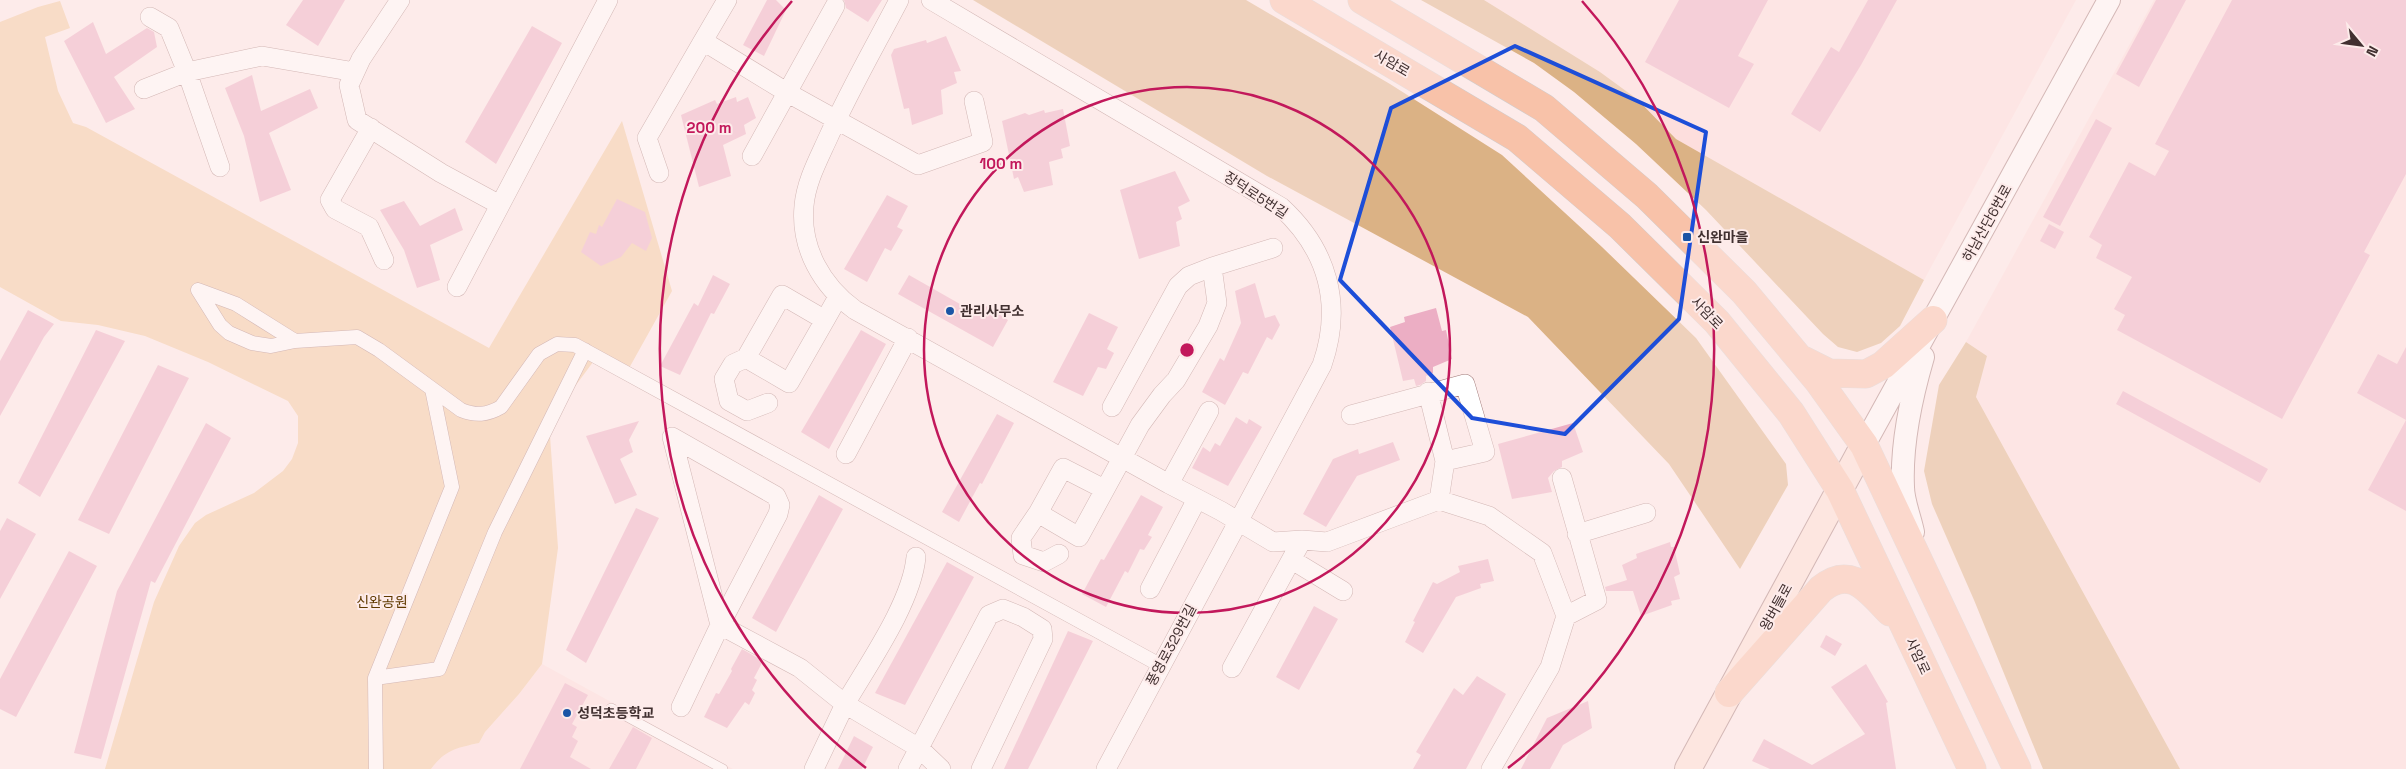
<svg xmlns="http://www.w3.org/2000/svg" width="2406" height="769" viewBox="0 0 2406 769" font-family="'Space Grotesk','Noto Sans KR',sans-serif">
	<rect width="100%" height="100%" fill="#fdebea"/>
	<!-- built -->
	<path fill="#fddedd" d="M1484 0H2076L1924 280 1676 139 1637 99 1600 72Z
		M2154 0H2406V769H2180L1976 397 1987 356 1966 342Z
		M542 664 733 769H431L442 755 457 748 479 743 485 732 519 694Z"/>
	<!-- green -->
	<path fill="#f1c99d" d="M60 1 70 28 45 37 58 91 73 123 86 127 489 348 622 121 672 291 623 379 593 362 559 408 550 436 558 548 542 664 519 694 485 732 479 743C456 748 445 750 431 769H105L154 602 179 546 195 523 206 515 254 493 283 471 292 459 298 443V416L288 401 208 362 145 336 98 325 61 321 0 287V22L38 7Z"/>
	<!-- forest -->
	<path fill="#dbb285" d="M973 0H1246L1390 84 1502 155 1602 247 1696 338 1786 464 1788 485 1740 569 1669 464 1528 317 1267 176Z
		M1421 0H1484L1600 72 1637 99 1676 139 1924 280 1900 326 1881 343 1857 352 1838 347 1823 334 1706 210 1636 144 1574 92 1534 63Z
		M1966 342 1987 356 1976 397 2180 769H2043L1974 600 1932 504 1924 471 1939 385Z"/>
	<!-- building -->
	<path fill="#ecaec4" d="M303 0H345L318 46 286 25Z
		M767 0H776L786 10 764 56 743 45Z
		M844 0H882L868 22 846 8Z
		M1679 0H1768L1738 56 1754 64 1729 108 1645 62Z
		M1868 0H1897L1861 65 1820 132 1791 114 1831 47 1839 52Z
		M2156 0H2186L2139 87 2116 74Z
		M2232 0H2406V174L2364 252 2370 255 2282 419 2117 330 2125 315 2114 309 2132 277 2096 258 2102 245 2089 237 2129 162 2155 176 2169 151 2155 144Z
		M93 22 106 54 147 28 154 32 157 47 114 77 135 109 106 123 64 41Z
		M532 26 562 43 496 164 465 142Z
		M946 36 961 71 954 72 957 83 941 90 943 114 912 125 909 108 904 109 891 55 894 49 926 40 927 43Z
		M252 75 261 111 310 89 318 108 269 133 291 190 260 202 244 136 225 88Z
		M736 97 737 102 748 97 756 118 744 125 746 134 723 145 731 176 699 187 681 115 715 100 717 104Z
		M1063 109 1070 146 1061 149 1063 158 1049 162 1053 185 1024 192 1018 177 1014 179 1002 121 1025 113 1029 115 1044 110 1045 113Z
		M2096 119 2112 128 2060 226 2043 217Z
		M1175 171 1190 201 1178 207 1182 219 1176 222 1180 246 1139 259 1120 190Z
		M887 195 908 206 897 227 903 230 891 251 885 248 867 282 844 269Z
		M617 199 645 212 652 238 646 251 632 243 621 257 601 266 581 252 590 232 596 234 599 225 602 227Z
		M404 201 420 226 455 208 463 230 430 245 440 280 417 288 404 250 380 210Z
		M2049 224 2064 232 2055 249 2040 241Z
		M713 275 730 284 714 314 711 313 680 375 660 366 694 303 698 306Z
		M909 275 981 316 986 306 1008 320 993 347 898 294Z
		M1255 283 1265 318 1275 315 1280 325 1272 340 1267 337 1248 374 1243 372 1225 405 1202 392 1220 358 1224 361 1241 323 1235 291Z
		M1436 308 1442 331 1446 330 1452 359 1433 367V373L1426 376V381L1420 385 1416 386 1414 379 1403 381 1390 327 1405 322 1404 317Z
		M28 310 54 324 44 337 0 416V361Z
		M1089 313 1118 327 1107 349 1114 353 1106 369 1098 367 1083 396 1053 382Z
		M96 330 125 341 40 497 18 483Z
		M861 330 886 344 829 449 801 432Z
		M2406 347V420L2357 393 2378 354 2397 364Z
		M158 365 189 378 109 534 78 520Z
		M2123 391 2268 469 2260 483 2116 404Z
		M997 414 1014 423 982 484 980 483 959 522 942 512Z
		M1236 417 1247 424 1249 419 1262 427 1228 486 1192 468 1203 447 1210 452 1215 443 1220 446Z
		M2406 420V511L2368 490Z
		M639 421 629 440 633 452 620 459 637 495 615 504 586 436Z
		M206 423 231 438 155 583 151 581 101 759 74 753 117 591Z
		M1573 423 1583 452 1562 461V467L1554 471 1548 478 1552 492 1512 499 1498 444Z
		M1393 442 1400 460 1357 476 1326 527 1303 514 1333 459 1358 449 1359 454Z
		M819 495 843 509 776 632 752 618Z
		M1141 495 1163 507 1148 535 1152 537 1144 550 1140 549 1128 573 1125 571 1106 607 1082 594 1101 559 1104 560Z
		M636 508 659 518 586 663 566 650Z
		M7 518 36 534 0 599V531Z
		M1670 542 1671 547H1674L1680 574 1674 577 1680 599 1671 601 1672 605 1641 616 1633 591H1606L1605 587 1627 580 1622 565 1637 558 1636 554Z
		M69 551 97 566 16 717 0 709V679Z
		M1488 559 1494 581 1480 584 1481 588 1456 597 1423 653 1405 642 1415 622 1413 621 1433 582 1437 584 1460 572 1458 566Z
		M947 562 974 577 905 705 875 693Z
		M1314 606 1338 619 1299 690 1276 677Z
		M1068 631 1093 641 1028 769H1004Z
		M1826 635 1842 644 1835 656 1820 647Z
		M742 649 763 661 754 678 757 680 752 690 755 693 749 705 745 702 727 728 704 717 716 693 719 694 732 671 731 669Z
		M1866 664 1888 702 1886 703 1896 769H1770L1752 761 1764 739 1812 765 1865 734 1831 687Z
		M1477 676 1506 694 1466 769H1413L1421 755 1416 752 1454 688 1463 695Z
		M565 683 588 695 572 724 577 727 572 737 578 741 570 757 591 769H520Z
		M1588 701 1592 728 1563 745 1550 769H1521L1547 718Z
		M633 727 652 738 636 769H609Z
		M854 736 873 747 862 769H838Z"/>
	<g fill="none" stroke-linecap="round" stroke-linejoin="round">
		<!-- service casing -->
		<g stroke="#a17a79" stroke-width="10">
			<path id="service" d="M611 708 723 769"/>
		</g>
		<!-- pedestrian casing -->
		<g stroke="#a17a79" stroke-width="15">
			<path id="pedestrian" d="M198 290 220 325 229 333 252 343 271 346 295 341 357 337 379 350 461 410C476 416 487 415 501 407L539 354 557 344 575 345 1160 665
				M198 290 236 304 295 341
				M375 678 439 669 495 532 585 350
				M376 769 375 678 452 487 432 389"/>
		</g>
		<!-- minor casing -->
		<g stroke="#a17a79" stroke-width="20">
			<path id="minor" d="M400 0 361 59 349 85 357 120 441 173 500 205
				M727 0 703 41 788 93 918 165 983 142 974 101
				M899 0C875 46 849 91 828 138 818 160 806 182 804 206 800 248 822 286 855 310L1169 484 1221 511 1273 542 1302 540 1327 542 1439 500 1489 516 1542 553 1566 616 1550 667 1491 769
				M931 0 1281 207C1328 250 1343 305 1322 365L1106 769
				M150 17 169 28 187 72 220 167
				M144 89 187 72 262 56 355 72
				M371 128 330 200 335 209 369 227 384 260
				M752 156 835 6
				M659 173 647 138 703 41
				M457 287 608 0
				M825 320 789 383 746 358 782 295 825 320 838 297
				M746 358 733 364 724 379 729 401 747 411 768 403
				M1112 407 1178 286 1189 276 1212 267
				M1351 415 1465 384 1485 452 1445 461 1428 392
				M846 454 908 338
				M1562 478 1597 600 1566 616
				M1169 484 1209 411
				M1104 489 1063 468 1038 513 1079 537 1140 425 1162 395 1176 380 1208 326 1217 303 1212 267 1273 248
				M1439 500 1445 461
				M1038 513 1021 538 1023 555 1044 562 1059 554
				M1577 534 1646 513
				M916 557C912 602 869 663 845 704L919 748 941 769
				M1292 560 1343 591
				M1150 589 1197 499
				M1232 668 1302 540
				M681 707 720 625 672 437 776 496 780 505 778 514 720 625 800 668 845 704 814 769
				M908 769 989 615 1003 609 1023 617 1042 629 1043 639 981 769"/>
		</g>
		<!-- tertiary casing -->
		<g stroke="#a17a79" stroke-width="24">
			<path id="tertiary" d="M1864 445 2109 0
				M1913 532C1910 517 1903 501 1903 487 1901 443 1911 398 1923 357"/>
		</g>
		<!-- secondary casing -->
		<g stroke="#a17a79" stroke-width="28">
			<path id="secondary" d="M1688 769 1864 445"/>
		</g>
		<!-- primary casing -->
		<g stroke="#d1cdcd" stroke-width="29">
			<path id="primary" d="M1284 0 1517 138 1620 226 1717 322 1791 413 1840 490 1972 769
				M1362 0 1544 108 1647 196 1744 292 1819 382 1864 445 2017 769
				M1803 360 1829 373 1866 374 1883 365 1933 320
				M1729 693 1821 589C1851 564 1869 591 1890 612"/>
		</g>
		<!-- service -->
		<use href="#service" stroke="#fff" stroke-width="9"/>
		<!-- pedestrian -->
		<use href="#pedestrian" stroke="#fff" stroke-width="14"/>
		<!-- minor -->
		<use href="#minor" stroke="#fff" stroke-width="19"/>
		<!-- tertiary -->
		<use href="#tertiary" stroke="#fff" stroke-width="22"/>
		<!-- secondary -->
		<use href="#secondary" stroke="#fce0d4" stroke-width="26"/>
		<!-- primary -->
		<use href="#primary" stroke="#f8c2a9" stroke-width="28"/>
	</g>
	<!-- marked area -->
	<path d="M0 0H2406V769H0ZM1515 46 1706 132 1679 319 1565 434 1472 418 1340 280 1391 108Z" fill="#fdebea" fill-opacity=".55" fill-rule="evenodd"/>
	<path fill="none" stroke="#1d4ed8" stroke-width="4" stroke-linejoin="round" d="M1515 46 1706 132 1679 319 1565 434 1472 418 1340 280 1391 108Z"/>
	<!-- distance rings -->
	<g fill="none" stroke="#c2185b" stroke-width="2.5">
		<circle cx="1187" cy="350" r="263"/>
		<path d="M866 768A527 527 0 0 1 792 1M1582 1A527 527 0 0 1 1508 768"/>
	</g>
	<!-- markers -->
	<g fill="#1b55a6" stroke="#fdebea" stroke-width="2">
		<rect x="1682" y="232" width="10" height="10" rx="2.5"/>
		<circle cx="950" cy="311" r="5"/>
		<circle cx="567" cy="713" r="5"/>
	</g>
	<g text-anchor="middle" stroke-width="4" stroke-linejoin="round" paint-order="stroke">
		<!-- street labels -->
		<g font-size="14" fill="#413030" stroke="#fdebea">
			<text transform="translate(1392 63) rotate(30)" y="5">사암로</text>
			<text transform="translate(1256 195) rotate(33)" y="5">장덕로5번길</text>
			<text transform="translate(1987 223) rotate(-61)" y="5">하남산단6번로</text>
			<text transform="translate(1707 313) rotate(46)" y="5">사암로</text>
			<text transform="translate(1776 607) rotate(-61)" y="5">왕버들로</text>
			<text transform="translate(1171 645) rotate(-62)" y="5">풍영로329번길</text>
			<text transform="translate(1918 656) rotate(65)" y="5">사암로</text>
		</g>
		<!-- poi labels -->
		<g font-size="14" font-weight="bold" fill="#413030" stroke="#fdebea" text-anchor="start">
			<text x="1697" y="242">신완마을</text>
			<text x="960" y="316">관리사무소</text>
			<text x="577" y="718">성덕초등학교</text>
		</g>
		<!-- park labels -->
		<g font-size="14" fill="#603a00" stroke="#fdebea">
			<text x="382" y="607">신완공원</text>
		</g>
	</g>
	<circle cx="1187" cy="350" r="8" fill="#c2185b" stroke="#fdebea" stroke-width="2.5"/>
	<g font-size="15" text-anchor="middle" font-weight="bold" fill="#c2185b" stroke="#fdebea" stroke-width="4" stroke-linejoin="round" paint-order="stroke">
		<text x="709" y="133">200 m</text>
		<text x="1001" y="169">100 m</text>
	</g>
	<!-- north arrow -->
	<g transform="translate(2361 45) rotate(119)" stroke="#fdebea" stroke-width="4" paint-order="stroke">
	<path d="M0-4L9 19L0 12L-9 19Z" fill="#413030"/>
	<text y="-8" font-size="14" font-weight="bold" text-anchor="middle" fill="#413030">N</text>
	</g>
</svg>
